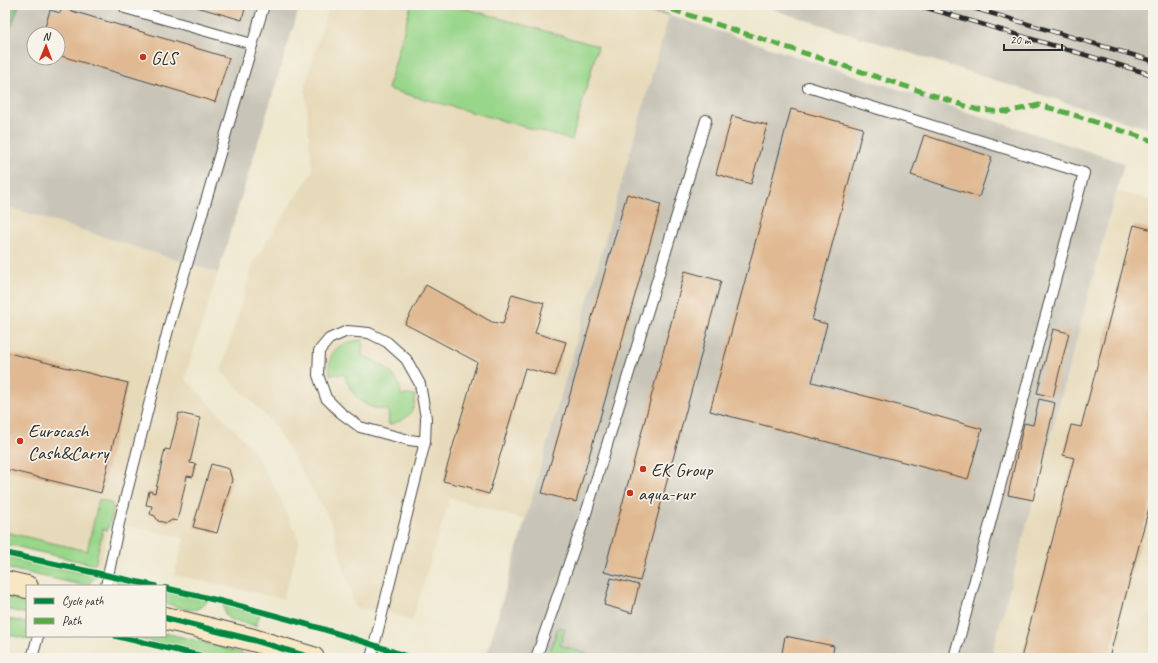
<svg xmlns="http://www.w3.org/2000/svg" width="1158" height="663" viewBox="0 0 1158 663" font-family="Caveat,sans-serif">
	<rect width="100%" height="100%" fill="#f7f3e8"/>
	<filter id="ink" filterUnits="userSpaceOnUse"><feTurbulence type="fractalNoise" baseFrequency=".025" numOctaves="2"/><feDisplacementMap in="SourceGraphic" scale="8" xChannelSelector="R" yChannelSelector="G"/><feConvolveMatrix kernelMatrix="1 2 1 2 8 2 1 2 1" color-interpolation-filters="sRGB"/></filter>
	<filter id="wash" filterUnits="userSpaceOnUse"><feTurbulence type="fractalNoise" baseFrequency=".012" numOctaves="4" result="noise"/><feDisplacementMap in="SourceGraphic" scale="16" xChannelSelector="R" yChannelSelector="G"/><feGaussianBlur stdDeviation="0.9" result="paint"/><feColorMatrix in="noise" values="0 0 0 0 0 0 0 0 0 0 0 0 0 0 0 0 0 1.4 0 .05"/><feComposite in="paint" operator="in"/></filter>
	<g filter="url(#wash)">
		<rect width="100%" height="100%" fill="#eee8cf"/>
		<!-- built -->
		<path fill="#e7daba" d="M329 5H616L637 11 669 15 525 520 450 498 412 621 383 611 355 608 330 519 273 423 221 371 254 261 312 172 305 86Z
			M1117 191 1153 201V658H991Z
			M5 206 218 273 185 378 251 447 275 488 300 542 283 599 174 575 184 538 110 522 101 566 5 544Z"/>
		<!-- industrial -->
		<path fill="#c8c4b8" fill-rule="evenodd" d="M19 5H300L218 273 5 206V44ZM34 34H58V58H34Z
			M759 5H1153V130L1130 123Z
			M669 15 1124 163 991 658H486Z"/>
		<!-- green -->
		<path fill="#98d68a" stroke="#62805a" d="M411 5H453L598 46 572 140 388 89Z
			M616 5H639L669 15 637 11Z
			M363 340 362 356C380 362 400 374 401 395H415C415 415 406 419 389 425L388 410C363 409 352 396 344 374L330 375C326 350 340 342 363 340Z
			M99 499 112 504 113 510 108 530 103 529 95 565 5 544V532L87 551Z
			M5 556 97 576 89 584 82 585 5 568Z
			M117 580 143 586H118Z
			M165 591 208 600C198 617 179 607 165 603Z
			M5 596 27 601V614L5 609Z
			M223 605 260 614 256 626 229 619 226 616Z
			M5 618 27 623V636H32V640L5 634Z
			M558 627 565 629 560 645 598 658H548Z
			M165 633 207 643 258 658H220L127 636H165Z"/>
		<!-- forest -->
		<path fill="#7ab776" stroke="#527150" d="M5 5H19L5 44Z"/>
		<g id="blocks">
			<!-- building -->
			<path fill="#e0b992" d="M190 5H246L242 20Z
				M62 8 229 58 215 102 58 55V34H43L50 10 60 13Z
				M791 109 863 128 812 320 827 324 812 382 884 401 982 429 968 479 710 411Z
				M732 116 767 125 751 184 716 174Z
				M924 135 992 157 979 197 911 175Z
				M627 194 661 204 576 502 542 493Z
				M1134 225 1153 230V493L1109 658H1021L1074 458 1063 455 1071 425 1081 427Z
				M685 271 721 281 640 581 604 572Z
				M426 285 492 322 503 324 512 294 544 303 535 333 566 342 555 376 525 368 489 494 471 489 472 488 443 481 477 362 405 324Z
				M1053 329 1069 333 1053 397 1037 393Z
				M5 352 128 383 101 493 5 469Z
				M1039 399 1055 403 1033 500 1008 495 1024 423 1033 425Z
				M179 413 200 418 190 463 196 464 193 477 187 476 177 521 172 520 167 523 158 521 155 516 150 514 152 506 146 505 149 491 155 493 165 449 170 450Z
				M211 464 229 469 232 480 217 533 193 527Z
				M611 578 639 585 632 613 604 605Z
				M785 636 834 646 832 658H806L782 653Z"/>
		</g>
	</g>
	<g filter="url(#ink)">
		<use href="#blocks" fill-opacity="0" stroke="#484744" stroke-width="1"/>
		<g fill="none" stroke-linecap="round" stroke-linejoin="round">
			<!-- lane casing -->
			<g stroke="#484744" stroke-width="12">
				<path id="lane" d="M124 5 125 8 252 44
					M808 87 1084 173 954 658
					M106 586 119 523 170 322 264 5
					M32 658 38 636
					M371 658 425 442 426 418 420 384 406 359 387 342 369 333 347 331 329 339 319 351 318 375 326 398 341 413 360 427 409 440 425 442
					M536 658 584 520 706 120"/>
			</g>
			<!-- secondary casing -->
			<g stroke="#484744" stroke-width="24">
				<path id="secondary" d="M5 582 27 587
					M165 618 253 640 313 658"/>
			</g>
			<!-- lane -->
			<use href="#lane" stroke="#fff" stroke-width="10"/>
			<!-- secondary -->
			<use href="#secondary" stroke="#f9e7c3" stroke-width="22"/>
			<!-- rail casing -->
			<g stroke="#2b2b2b" stroke-width="4.5">
				<path id="rail" d="M917 5 1153 75
					M963 5 1153 61"/>
			</g>
			<!-- rail -->
			<use href="#rail" stroke="#f7f3e8" stroke-width="3" stroke-dasharray="9" stroke-linecap="butt"/>
			<!-- quiet -->
			<path stroke="#54ab44" stroke-width="5" stroke-dasharray="10 5" stroke-linecap="butt" d="M658 5 978 110 1007 112 1039 105 1071 114 1153 141"/>
			<!-- cycleway casing -->
			<g stroke="#f7f3e8" stroke-width="8">
				<path id="cycleway" d="M5 553 155 586
					M165 588C248 607 331 629 411 658
					M165 618 253 640 313 658
					M116 636 210 658"/>
			</g>
			<!-- cycleway -->
			<use href="#cycleway" stroke="#00873e" stroke-width="6"/>
		</g>
	</g>
	<!-- markers -->
	<g fill="#c8321e" stroke="#f7f3e8" stroke-width="1.5">
		<circle cx="143" cy="57" r="4"/>
		<circle cx="20" cy="441" r="4"/>
		<circle cx="643" cy="469" r="4"/>
		<circle cx="630" cy="493" r="4"/>
	</g>
	<g text-anchor="middle" stroke-width="3.5" stroke-linejoin="round" paint-order="stroke">
		<!-- poi labels -->
		<g font-size="19" fill="#2b2b2b" stroke="#f7f3e8" text-anchor="start">
			<text x="151" y="64">GLS</text>
			<text x="28" y="437">Eurocash<tspan x="28" dy="22">Cash&amp;Carry</tspan></text>
			<text x="651" y="476">EK Group</text>
			<text x="638" y="500">aqua-rur</text>
		</g>
	</g>
	<!-- margin -->
	<rect width="1158" height="663" fill="none" stroke="#f7f3e8" stroke-width="20"/>
	<!-- legend -->
	<rect x="26" y="585" width="140" height="52" fill="#f7f3e8" stroke="#a5a39c"/>
	<rect x="34" y="598" width="20" height="6" fill="#00873e" stroke="#a5a39c"/>
	<text x="62" y="605" font-size="12" fill="#2b2b2b">Cycle path</text>
	<rect x="34" y="618" width="20" height="6" fill="#54ab44" stroke="#a5a39c"/>
	<text x="62" y="625" font-size="12" fill="#2b2b2b">Path</text>
	<!-- north arrow -->
	<g transform="translate(46 46) rotate(1)"><circle r="19" fill="#f7f3e8" stroke="#a5a39c"/>
	<path d="M0-3L7 15L0 10L-7 15Z" fill="#c8321e"/>
	<text y="-6" font-size="11" font-weight="bold" text-anchor="middle" fill="#2b2b2b">N</text>
	</g>
	<!-- scale -->
	<path d="M1004 44v6h58v-6" fill="none" stroke="#2b2b2b" stroke-width="2"/>
	<text x="1010" y="44" font-size="12" fill="#2b2b2b" stroke="#f7f3e8" stroke-width="3" paint-order="stroke">20 m</text>
</svg>
